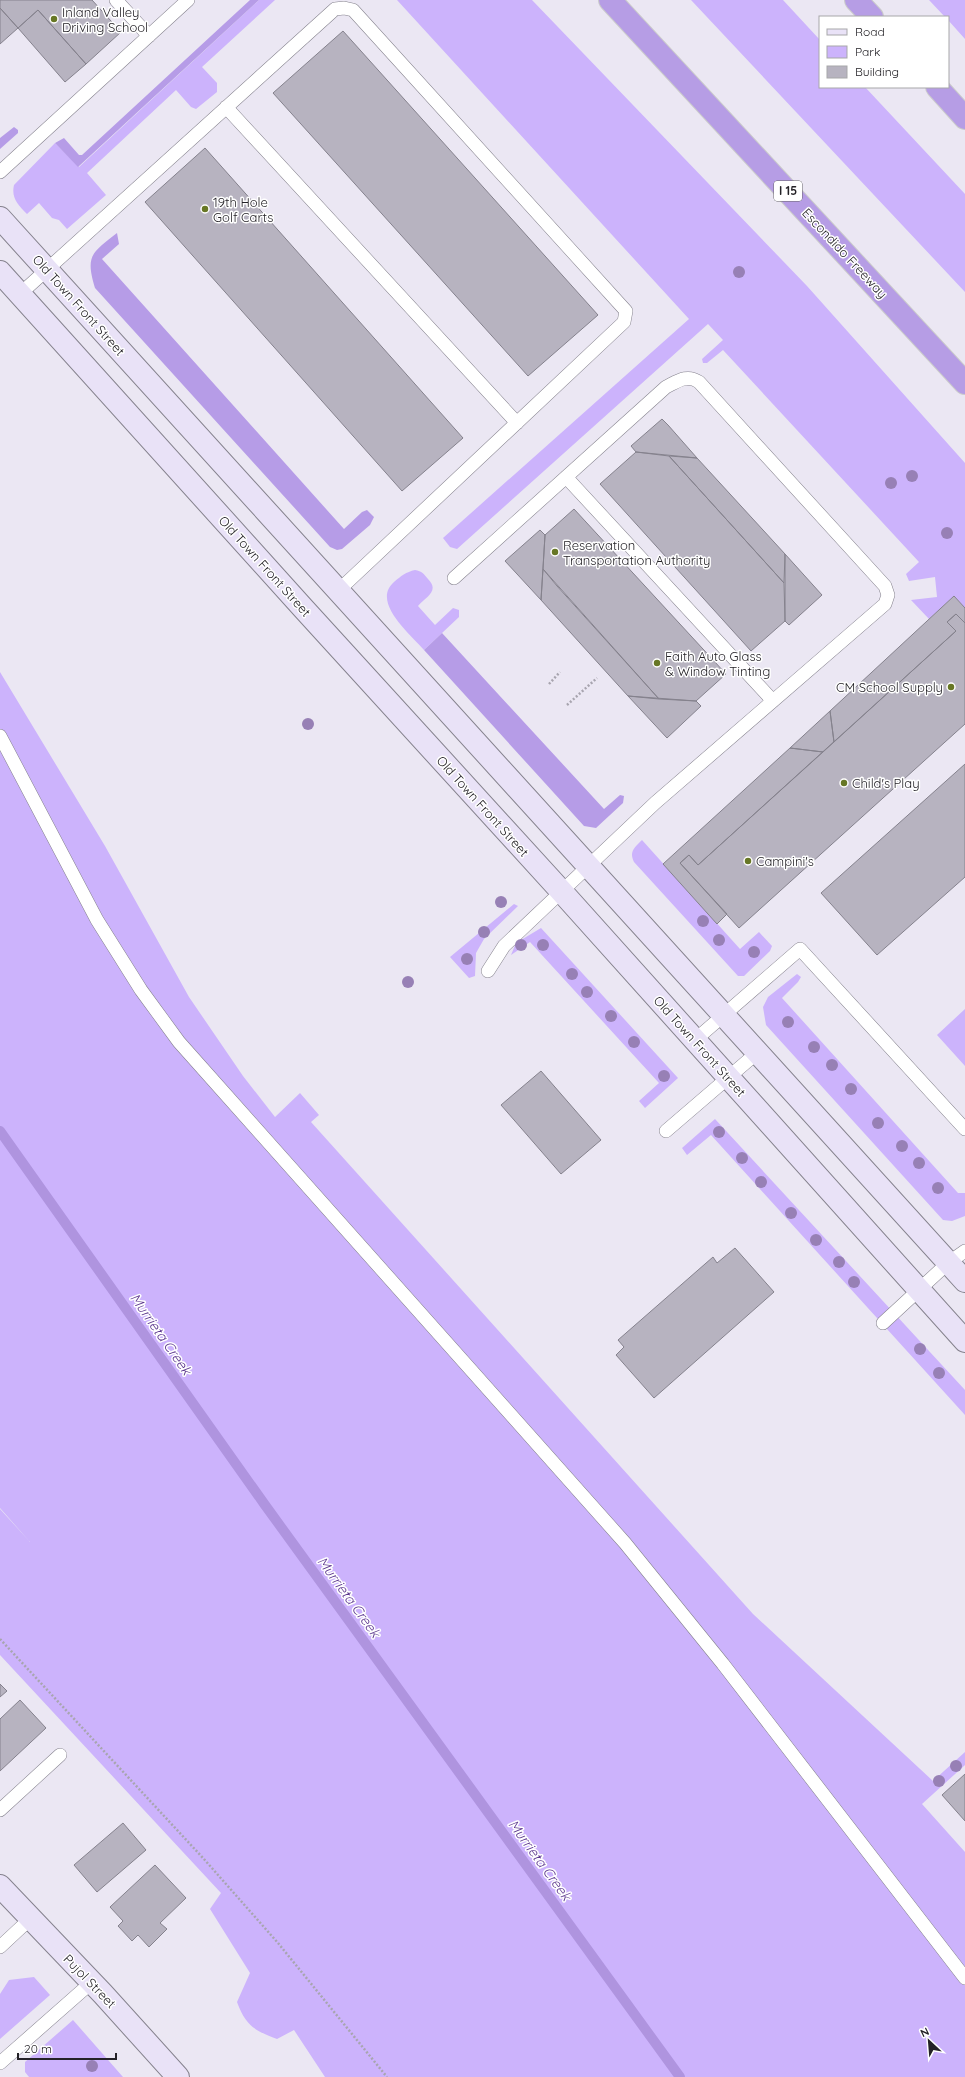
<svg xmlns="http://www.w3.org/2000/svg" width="965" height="2077" viewBox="0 0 965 2077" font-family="Quicksand,sans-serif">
	<rect width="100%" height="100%" fill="#ebe7f3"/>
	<!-- green -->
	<path fill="#ccb3fc" d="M259 0H275L202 67 217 83V92L196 109 191 107 176 90 87 173 106 195 67 229 59 220 52 218 39 203 27 214C18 205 11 198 14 185L55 143 79 167Z
		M397 0H532L807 286 965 463V608L954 596 929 619 911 600 937 597 935 577 909 581 906 574 919 562 723 350 707 363H703L702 359 723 340 708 324 457 549 450 547 443 538 689 319Z
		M691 0H783L820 40V87H865L965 194V292Z
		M929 0H965V39L948 20V17H945Z
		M415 570C422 571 424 574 428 579 440 591 426 597 418 606L435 625 453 608 459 610V617L424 650C410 634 371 602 394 582 401 576 406 572 415 570Z
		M0 672 105 846 189 997 243 1076 275 1117 300 1093 319 1115 311 1122 753 1614 933 1781 965 1752V1765L922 1804 965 1852V2077H325L294 2030 277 2039C254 2030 246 2026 237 2002L250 1973 210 1909 221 1893 0 1655V1509L30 1542 0 1508Z
		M642 840 740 949 759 932 772 946 770 951 744 976H738L634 862C629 852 634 848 642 840Z
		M514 904 518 906 484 939 476 953 475 976 469 978 450 957Z
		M541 928 678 1078 645 1108 639 1101 659 1083 530 942 511 955 516 943Z
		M797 974 801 977 798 982 782 998 958 1193H965V1216L952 1221 943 1220 766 1025 763 1007 768 997Z
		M965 1009V1066L937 1035Z
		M715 1119 965 1390V1415L711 1135 687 1155 682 1148Z
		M34 1977 50 1995 0 2039V1994L9 1980Z
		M73 2020 123 2077H29L25 2072V2062Z"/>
	<!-- forest -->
	<path fill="#b69ce7" d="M250 0H259L78 167 55 143 64 138 79 155H82Z
		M14 127 18 130V133L0 149V138Z
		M117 233 119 244 102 259 344 529 362 512 367 510 374 517 370 525 342 549 337 550 330 547 95 288C85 255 92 253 117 233Z
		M442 633 604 809 620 795 624 796 623 803 596 828 584 826 424 650Z"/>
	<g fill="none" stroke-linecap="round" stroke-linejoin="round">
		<!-- stream -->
		<path stroke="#af94df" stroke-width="10" d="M0 1131 265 1505 680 2077"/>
	</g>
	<!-- building -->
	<path fill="#b7b3c0" stroke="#85828d" d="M0 0H92L121 32 86 64 38 10 18 28 0 8Z
		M0 8 18 28 0 44Z
		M38 10 86 64 65 82 18 28Z
		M343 31 598 315 528 376 273 93Z
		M205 148 463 438 402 491 145 202Z
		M662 419 668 425 697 458 636 452 631 446Z
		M636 452 669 456 784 583 785 621 751 651 600 484Z
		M669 456 697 458 785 554 784 583Z
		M574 509 726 674 696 701 659 699 543 569 545 535Z
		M540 530 545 535 541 600 505 561Z
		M785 554 822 595 789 625 785 621Z
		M543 569 557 586 659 699 628 696 541 600Z
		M954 596 965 608V623L956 614 947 622 956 631 834 742 830 711Z
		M956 614 965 623V724L739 928 680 863 689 855 698 865 956 631 947 622Z
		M628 696 696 701 701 706 667 738Z
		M830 711 834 742 823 752 790 748Z
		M790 748 823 752 698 865 689 855 680 863 727 914 717 924 663 864Z
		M965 764V877L877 955 821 893Z
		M541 1071 601 1140 561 1174 501 1105Z
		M735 1248 774 1292 654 1398 616 1355 624 1347 618 1340 713 1257 717 1263Z
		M0 1684 7 1691 0 1697Z
		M20 1700 46 1728 0 1771V1719Z
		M965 1774V1821L942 1795Z
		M123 1823 146 1850 97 1892 74 1865Z
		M155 1865 186 1898 160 1923 167 1929 149 1947 138 1935 132 1941 118 1926 123 1921 110 1907Z"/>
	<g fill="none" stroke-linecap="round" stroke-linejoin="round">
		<!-- lane casing -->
		<g stroke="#85828d" stroke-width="14">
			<path id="lane" d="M116 0 149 36
				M226 107 517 423
				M0 172 188 0
				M20 294 335 9 344 8 353 10 626 311 624 322 339 590
				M566 477 773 701
				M454 578 666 387C678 381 687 374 699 382L885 586 888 595 885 604 655 803 504 946 488 971
				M0 736 97 920 141 990 179 1042 625 1543 723 1664 965 1978
				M695 1040 800 949 965 1129
				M666 1131 758 1052
				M883 1323 948 1263 965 1251
				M0 1810 60 1755
				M0 1947 30 1919
				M0 2063 92 1982"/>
		</g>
		<!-- secondary casing -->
		<g stroke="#85828d" stroke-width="24">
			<path id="secondary" d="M0 218 965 1281
				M0 272 303 608 562 892 965 1341
				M0 1886 103 1994 178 2077"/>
		</g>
		<!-- highway casing -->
		<g stroke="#cacacb" stroke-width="24">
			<path id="highway" d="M610 0 965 383
				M856 0 872 17
				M937 87 965 118"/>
		</g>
		<!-- path -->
		<path stroke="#a8a5af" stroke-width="2.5" stroke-dasharray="2 2" stroke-linecap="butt" d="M549 684 560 672
			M567 705 597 678
			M0 1639 203 1858 278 1943 387 2077"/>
		<!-- lane -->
		<use href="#lane" stroke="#fff" stroke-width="13"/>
		<!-- secondary -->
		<use href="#secondary" stroke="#e9e2f7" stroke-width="22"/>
		<!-- highway -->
		<use href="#highway" stroke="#b69de5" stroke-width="22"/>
	</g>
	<!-- trees -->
	<g fill="#9780b5">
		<circle cx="739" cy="272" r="6"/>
		<circle cx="912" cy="476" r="6"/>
		<circle cx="891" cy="483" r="6"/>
		<circle cx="947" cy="533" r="6"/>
		<circle cx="308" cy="724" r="6"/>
		<circle cx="501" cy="902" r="6"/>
		<circle cx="703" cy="921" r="6"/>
		<circle cx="484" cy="932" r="6"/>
		<circle cx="719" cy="940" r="6"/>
		<circle cx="521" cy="945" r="6"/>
		<circle cx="543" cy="945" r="6"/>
		<circle cx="754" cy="952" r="6"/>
		<circle cx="467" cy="959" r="6"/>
		<circle cx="572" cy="974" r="6"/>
		<circle cx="408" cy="982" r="6"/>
		<circle cx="587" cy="992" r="6"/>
		<circle cx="611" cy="1016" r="6"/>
		<circle cx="788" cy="1022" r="6"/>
		<circle cx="634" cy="1042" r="6"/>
		<circle cx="814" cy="1047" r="6"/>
		<circle cx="832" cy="1065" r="6"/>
		<circle cx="664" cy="1076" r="6"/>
		<circle cx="851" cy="1089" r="6"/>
		<circle cx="878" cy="1123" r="6"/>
		<circle cx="719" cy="1132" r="6"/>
		<circle cx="902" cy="1146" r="6"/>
		<circle cx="742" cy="1158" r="6"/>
		<circle cx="919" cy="1163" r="6"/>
		<circle cx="761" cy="1182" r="6"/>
		<circle cx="938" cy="1188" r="6"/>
		<circle cx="791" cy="1213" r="6"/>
		<circle cx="816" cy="1240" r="6"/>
		<circle cx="839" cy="1262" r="6"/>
		<circle cx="854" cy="1282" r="6"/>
		<circle cx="920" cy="1349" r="6"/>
		<circle cx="939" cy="1373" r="6"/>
		<circle cx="956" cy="1766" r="6"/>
		<circle cx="939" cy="1781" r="6"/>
		<circle cx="92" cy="2066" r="6"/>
	</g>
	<!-- markers -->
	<g fill="#677725" stroke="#fff" stroke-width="1.5">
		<circle cx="54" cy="19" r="4"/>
		<circle cx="205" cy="209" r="4"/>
		<circle cx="555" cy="552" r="4"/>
		<circle cx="657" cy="663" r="4"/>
		<circle cx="951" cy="687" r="4"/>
		<circle cx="844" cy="783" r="4"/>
		<circle cx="748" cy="861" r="4"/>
	</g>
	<g text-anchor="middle" stroke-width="3" stroke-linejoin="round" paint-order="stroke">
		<!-- shield labels -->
		<rect fill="#fff" stroke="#666468" stroke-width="1" x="774" y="181" width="28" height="20" rx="3"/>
		<g font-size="12" font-weight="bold" fill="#242227">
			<text x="788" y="195">I 15</text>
		</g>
		<!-- poi labels -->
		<g font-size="13" fill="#242227" stroke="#fff" text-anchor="start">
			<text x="62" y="17">Inland Valley<tspan x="62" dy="15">Driving School</tspan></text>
			<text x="213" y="207">19th Hole<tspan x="213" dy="15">Golf Carts</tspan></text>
			<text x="563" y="550">Reservation<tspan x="563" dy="15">Transportation Authority</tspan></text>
			<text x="665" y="661">Faith Auto Glass<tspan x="665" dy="15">&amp; Window Tinting</tspan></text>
			<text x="943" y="692" text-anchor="end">CM School Supply</text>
			<text x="852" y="788">Child's Play</text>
			<text x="756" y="866">Campini's</text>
		</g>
		<!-- street labels -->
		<g font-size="13" fill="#242227" stroke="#fff">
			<text transform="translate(845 253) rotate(47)" y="5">Escondido Freeway</text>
			<text transform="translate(79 305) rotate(48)" y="5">Old Town Front Street</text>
			<text transform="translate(265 566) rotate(48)" y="5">Old Town Front Street</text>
			<text transform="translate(483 806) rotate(48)" y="5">Old Town Front Street</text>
			<text transform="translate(700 1046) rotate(48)" y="5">Old Town Front Street</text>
			<text transform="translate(90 1981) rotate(46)" y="5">Pujol Street</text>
		</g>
		<!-- water labels -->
		<g font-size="14" font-style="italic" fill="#5c378e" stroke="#fff">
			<text transform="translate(161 1334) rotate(55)" y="5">Murrieta Creek</text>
			<text transform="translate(349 1597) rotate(54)" y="5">Murrieta Creek</text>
			<text transform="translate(540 1860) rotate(54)" y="5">Murrieta Creek</text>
		</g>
	</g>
	<!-- legend -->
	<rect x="819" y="16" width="130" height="72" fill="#ffffff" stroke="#a7a7a9"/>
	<rect x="827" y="29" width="20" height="6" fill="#e9e2f7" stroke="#a7a7a9"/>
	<text x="855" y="36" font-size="12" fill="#242227">Road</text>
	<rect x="827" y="46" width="20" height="12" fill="#ccb3fc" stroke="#a7a7a9"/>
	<text x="855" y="56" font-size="12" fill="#242227">Park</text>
	<rect x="827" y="66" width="20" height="12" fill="#b7b3c0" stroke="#a7a7a9"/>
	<text x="855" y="76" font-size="12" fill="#242227">Building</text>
	<!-- north arrow -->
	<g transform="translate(929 2041) rotate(334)" stroke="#ffffff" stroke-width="3" paint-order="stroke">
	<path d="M0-3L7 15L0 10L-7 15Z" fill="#242227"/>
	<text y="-6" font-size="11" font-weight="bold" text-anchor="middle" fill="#242227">N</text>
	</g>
	<!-- scale -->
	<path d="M18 2053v6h98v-6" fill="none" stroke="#242227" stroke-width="2"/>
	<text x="24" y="2053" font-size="12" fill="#242227" stroke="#ffffff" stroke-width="3" paint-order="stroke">20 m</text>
</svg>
